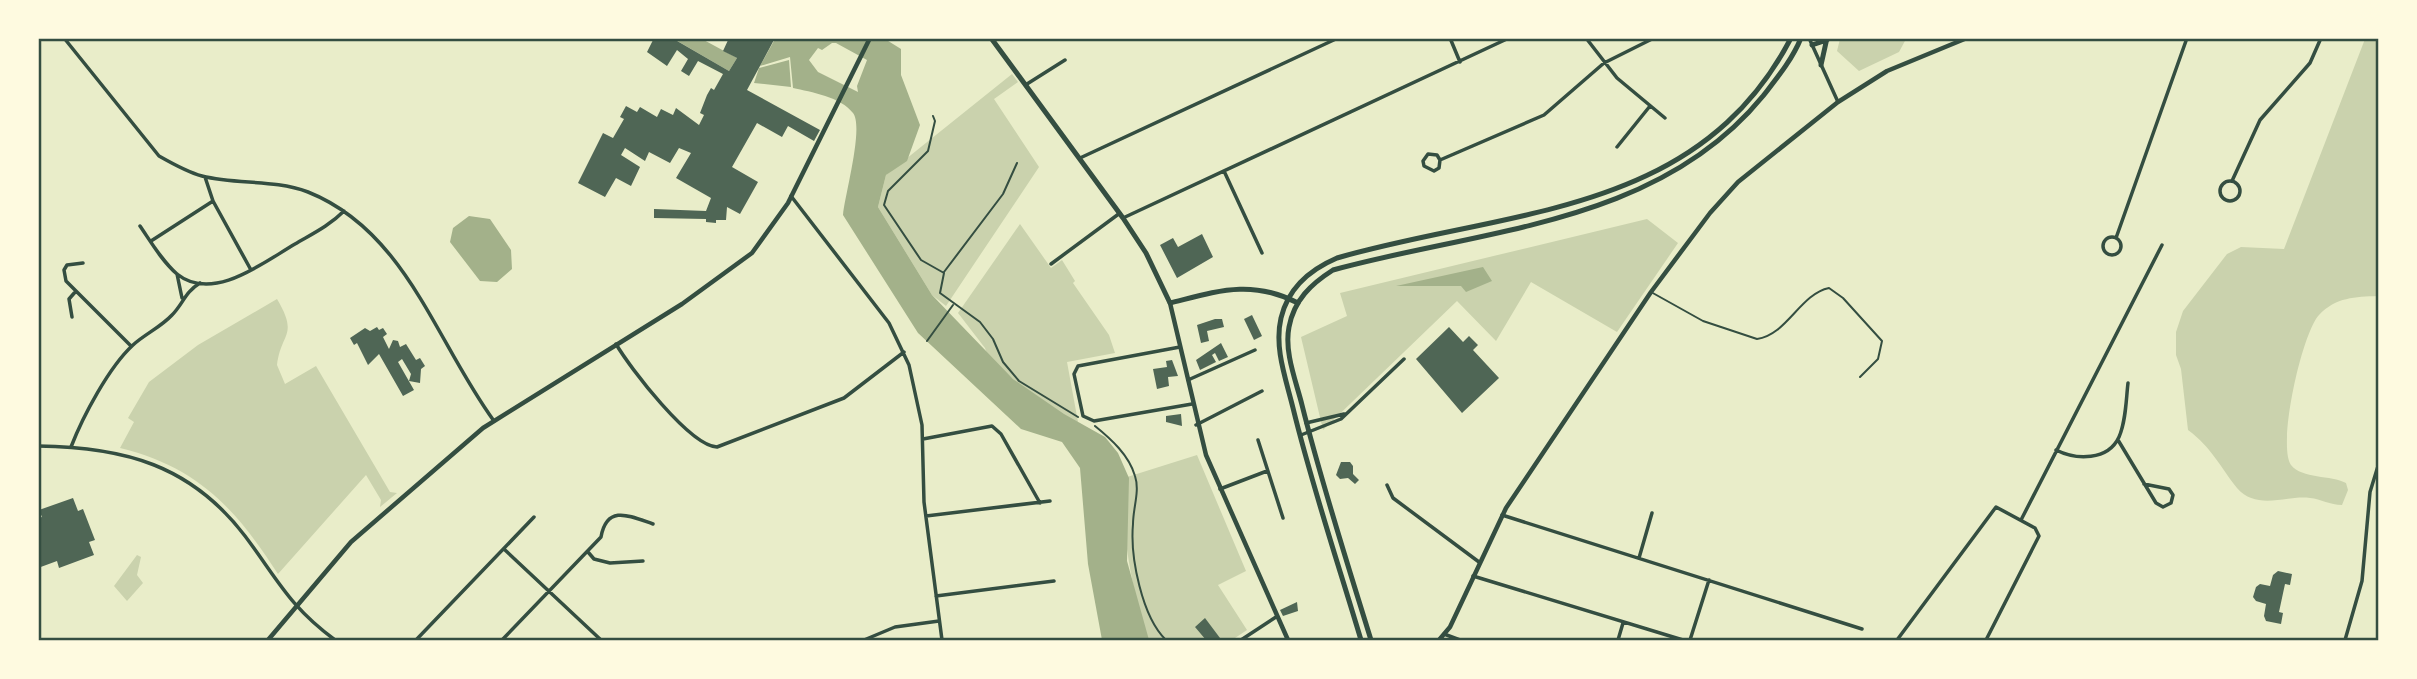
<svg xmlns="http://www.w3.org/2000/svg" width="2417" height="679" viewBox="0 0 2417 679" font-family="'PT Sans',sans-serif">
	<rect width="100%" height="100%" fill="#e9edc9"/>
	<!-- green -->
	<path fill="#cad2ad" d="M1840 39V38L1906 39 1899 52 1859 71 1837 51Z
		M2365 39H2378V296C2355 297 2336 297 2319 315 2302 333 2277 445 2291 465 2302 479 2331 475 2346 483L2348 490 2342 505C2330 505 2321 499 2310 498 2286 495 2257 511 2237 488 2219 465 2212 448 2188 430L2181 369 2176 355V332L2183 311 2227 254 2241 247 2284 249Z
		M1012 74 1018 82 994 99 1039 167 946 306 932 295 878 207 886 175Z
		M1647 219 1678 243 1617 332 1531 282 1496 341 1457 301 1323 430 1301 337 1347 316 1340 293Z
		M1020 224 1051 268 1062 260 1075 281 1073 283 1109 335 1115 353 1067 362 1078 422 1052 413 988 357 985 348 958 313Z
		M277 299C299 336 281 332 277 365L285 384 316 366 390 492 397 493 380 507 381 500 366 475 278 574C236 509 198 467 120 448L134 422 128 418 149 382 198 345Z
		M1197 455 1246 571 1218 585 1247 630 1232 640H1146C1139 610 1131 580 1127 549 1123 524 1133 502 1124 478Z
		M137 555 141 557 137 575 143 583 127 601 114 586Z"/>
	<!-- water -->
	<path fill="#a3b18a" fill-rule="evenodd" d="M674 39H702L737 58 729 71Z
		M775 39H885L901 49V75L920 125 907 161 886 175 878 207 932 295 1013 379 1064 414 1105 437 1118 453 1129 478 1127 561 1149 640H1102L1088 564 1080 468 1062 442 1021 429 918 333 843 215C845 194 864 127 853 113 841 97 811 92 793 88L790 57 760 66ZM832 43H836L867 60 857 86 858 92 818 72 809 60 818 48 822 50Z
		M789 60 791 87 754 83 759 68Z
		M469 216 490 219 511 250 512 269 497 282 480 281 450 242 453 228Z
		M1483 267 1492 281 1466 292 1461 286H1396Z"/>
	<!-- building -->
	<path fill="#4f6655" d="M654 38H672L729 71 737 58 723 51 729 38H775L747 90 820 130 814 141 788 126 782 137 757 123 732 167 758 182 740 214 727 207 726 220H716V223L706 222V219L654 218V209L706 211 711 198 676 178 691 153 679 148 670 163 649 152 645 161 625 148 621 155 640 167 631 186 616 178 605 197 578 183 603 133 613 138 624 119 620 117 626 106 637 112 640 107 657 117 661 109 673 115 676 108 699 125 704 115 700 113 707 95 711 88 714 90 723 74 698 61 689 76 681 71 688 59 677 50 667 66 647 52Z
		M1202 234 1213 257 1177 278 1160 245 1173 238 1178 247Z
		M1252 315 1262 336 1254 340 1244 319Z
		M1215 319H1222L1224 327 1207 331 1209 341 1201 343 1197 325Z
		M377 327 379 330 383 328 387 334 383 337 389 349 393 340 398 341 400 347 406 344 416 360 420 358 425 366 421 369 420 383 409 381 411 374 402 359 398 362 414 390 403 396 379 354 368 365 357 343 354 345 350 338 365 328 370 331Z
		M1449 327 1463 342 1469 336 1478 345 1473 350 1499 378 1462 413 1416 359Z
		M1221 343 1228 357 1219 361 1215 353 1212 355 1216 362 1200 370 1196 360Z
		M1172 360 1178 376 1168 377 1169 386 1157 389 1153 369 1167 367 1166 361Z
		M1181 414 1182 426 1166 422V416Z
		M1341 462H1350L1353 466V474L1359 480 1355 484 1348 478 1340 479 1336 475Z
		M73 498 78 511 83 509 95 540 89 542 94 555 59 568 57 561 38 568V518L42 517 39 510Z
		M2278 571 2292 574 2290 585 2285 584 2279 612 2283 613 2281 624 2266 621 2264 616 2266 604 2256 601 2253 597 2256 587 2260 584 2270 586 2273 575Z
		M1297 602 1298 611 1283 616 1280 610Z
		M1205 618 1220 638 1216 640H1206L1195 627Z"/>
	<g fill="none" stroke-linecap="round" stroke-linejoin="round">
		<!-- path -->
		<path stroke="#344e41" stroke-width="2" d="M933 116 935 121 928 151 888 191 884 205 921 260 944 273 940 293 980 322 993 339 1003 362 1019 381 1078 417
			M944 272 1003 194 1017 163
			M927 341 953 305
			M1095 426C1111 439 1129 455 1135 476 1140 491 1133 508 1133 524 1130 557 1142 617 1166 640"/>
		<!-- service -->
		<path stroke="#344e41" stroke-width="2" d="M1651 292 1703 321 1757 339C1787 335 1800 294 1829 288L1843 298 1882 341 1878 359 1860 377"/>
		<!-- minor -->
		<path stroke="#344e41" stroke-width="3.5" d="M64 38 159 156C173 164 187 172 202 176 237 185 273 179 308 192 406 231 436 342 494 421
			M1450 38 1460 62
			M1586 38 1617 78 1665 118
			M1027 84 1065 60
			M1617 147 1650 106
			M1080 158 1338 38
			M1440 160 1439 168 1434 171 1424 166 1423 161 1428 154 1437 155 1440 160 1544 115 1604 63 1654 38
			M1224 171 1262 253
			M205 177 213 201 251 270
			M2232 181 2260 120 2310 63 2321 38
			M2220 191a10 10 0 1 1 20 0a10 10 0 1 1-20 0Z
			M791 196 889 323 909 365 922 425 924 502 942 640
			M1123 218 1509 38
			M140 226C151 242 162 261 177 274 213 303 264 262 295 244 312 234 329 226 344 211
			M2103 246a9 9 0 1 1 18 0a9 9 0 1 1-18 0Z
			M2116 238 2187 38
			M151 241 213 201
			M83 263 67 265 64 270 66 281 131 346
			M1051 264 1120 213
			M177 274 182 298
			M72 317 69 299 76 291
			M616 344C630 368 690 446 717 447L844 398 904 352
			M1180 347 1078 366 1074 374 1083 416 1094 421 1192 404
			M1188 380 1255 350
			M1306 423 1344 414
			M1196 425 1262 391
			M1301 435 1341 419 1404 359
			M923 439 992 426 1001 434 1040 503
			M1258 440 1283 518
			M2118 440 2156 503 2163 507 2171 503 2173 495 2169 489 2144 484
			M71 447C83 416 109 367 133 345 145 334 161 327 172 315 183 304 185 292 200 283
			M2056 450C2076 460 2108 461 2119 437 2126 421 2126 400 2128 383
			M1387 485 1393 498 1479 562
			M1220 489 1267 471
			M1502 515 1862 629
			M926 516 1050 501
			M2021 520 2162 245
			M505 550 601 640
			M588 552 594 559 610 563 643 561
			M1639 558 1652 513
			M1473 576 1683 640
			M936 596 1054 581
			M1444 634 1460 640
			M416 640 534 517
			M502 640 601 537C607 504 630 516 653 524
			M864 640 895 627 939 621
			M1241 640 1276 617
			M1618 640 1623 623
			M1690 640 1709 580
			M1897 640 1996 507 2035 528 2039 536 1986 640
			M2345 640 2362 581 2370 492 2378 466"/>
		<!-- tertiary -->
		<path stroke="#344e41" stroke-width="3.5" d="M1809 38 1838 102
			M38 446C124 447 191 465 245 536 278 580 289 606 335 640"/>
		<!-- secondary -->
		<path stroke="#344e41" stroke-width="4.5" d="M1170 303 1206 455 1288 640
			M268 640 351 542 483 428 682 304 752 253 788 203 870 38
			M1439 640 1450 627 1506 508 1651 292 1710 213 1738 182 1838 102 1887 71 1967 38"/>
		<!-- primary -->
		<path stroke="#344e41" stroke-width="5" d="M991 38 1123 218 1146 253 1170 303C1218 291 1251 279 1298 303"/>
		<!-- trunk -->
		<path stroke="#344e41" stroke-width="5" d="M1812 45 1827 40
			M1821 65 1827 38
			M1361 640C1338 563 1312 486 1293 408 1286 379 1274 348 1281 318 1288 288 1309 270 1337 258 1505 209 1697 218 1791 38
			M1371 640C1347 562 1322 485 1302 405 1296 381 1284 352 1289 327 1294 300 1311 284 1333 270 1482 229 1658 225 1763 96 1777 78 1792 60 1801 38"/>
	</g>
	<!-- border -->
	<rect width="2417" height="679" fill="none" stroke="#fefae0" stroke-width="80"/>
	<rect x="40" y="40" width="2337" height="599" fill="none" stroke="#344e41" stroke-width="2.5"/>
</svg>
